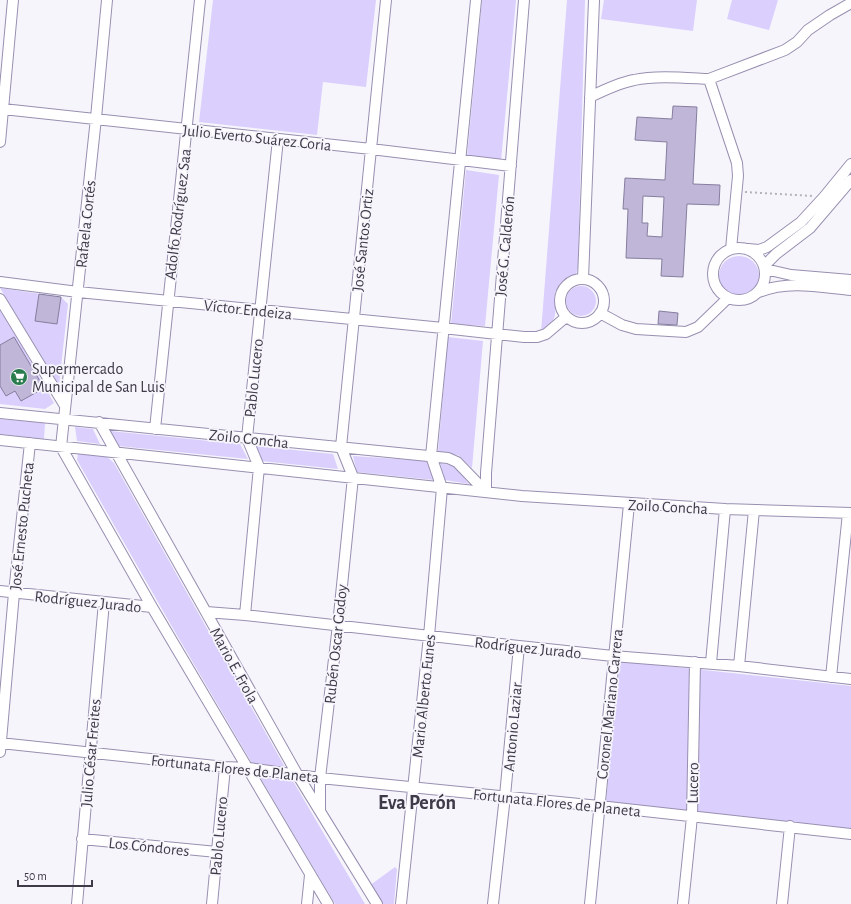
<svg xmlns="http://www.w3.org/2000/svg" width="851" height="904" viewBox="0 0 851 904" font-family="'Alegreya Sans',sans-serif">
	<rect width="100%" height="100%" fill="#f7f5fc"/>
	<!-- green -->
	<path fill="#dbcffd" d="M213 0H376L366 87 323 82 317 135 199 122Z
		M482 0H516L501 161 467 157Z
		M567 0H585L578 267 576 274 568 277 555 292C553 314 562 316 541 332Z
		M604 0H697L693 31 601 19Z
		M732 0H778L769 30 727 19Z
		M466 170 499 175 485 326 451 324Z
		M719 276a20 20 0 1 1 40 0a20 20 0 1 1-40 0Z
		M566 301a15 15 0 1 1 30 0a15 15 0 1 1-30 0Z
		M0 288 61 297 68 304 59 385Z
		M0 309 2 310 54 403 45 409 0 404Z
		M448 337 483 341 472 468 458 455 438 452Z
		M0 419 45 423 44 439 0 434Z
		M75 427 93 429 100 444 77 441Z
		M110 431 240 444 248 459 118 446Z
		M256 446 333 454 338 469 261 461Z
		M78 453 105 455 114 463 286 769 253 765 171 625 77 460Z
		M353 456 428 461 434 480 357 472Z
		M440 463C457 465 459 471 469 484L445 480Z
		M620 661 851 686V832L606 802Z
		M260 777 293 781 365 904H335Z
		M395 867 397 869 394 904H380L369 886Z"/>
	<!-- building -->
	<path fill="#bfb6d8" stroke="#867e9e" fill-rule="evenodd" d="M673 106 697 107 693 184 720 185 719 205 687 204 683 277 661 276 662 259 626 258 628 209H623L625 178 665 180 667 142 635 140 637 117 672 119ZM643 196 664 197 662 237 647 236 648 223H642Z
		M39 294 61 297 57 324 35 321Z
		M659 311 678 313 677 325 658 324Z
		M14 337 44 388 21 401 15 391 6 396 0 386V345Z"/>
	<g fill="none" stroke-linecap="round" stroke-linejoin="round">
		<!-- minor casing -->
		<g stroke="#988fb0" stroke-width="12">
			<path id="minor" d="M107 0 96 118 61 447 152 607 328 904
				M709 79 785 50 797 42 808 30 830 15 851 3
				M590 97C604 90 619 83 634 80 656 75 687 78 709 79L737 163 738 176 731 249
				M3 109 371 149 511 166
				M0 142 13 0
				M713 274a26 26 0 1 1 52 0a26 26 0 1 1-52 0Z
				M748 249 759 250 767 247 801 222 824 197 851 164
				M764 266 776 254 810 228 851 180
				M765 269 791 275 851 280
				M583 279 594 0
				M560 301a22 22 0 1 1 44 0a22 22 0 1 1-44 0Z
				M0 282 78 292 443 328 524 337H537L546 334 566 317
				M759 292C788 280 820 287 851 290
				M0 299 65 406
				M600 313 622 325 636 329 686 332 698 327 728 298
				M0 413 448 458 457 462 486 492
				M99 422 297 774 377 904
				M155 429C169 286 186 143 200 0
				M0 440 522 496 725 509 851 513
				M486 492V473L524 0
				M0 591 152 607
				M206 612 245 615 519 646 613 656 739 666 851 679
				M245 615 259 467 247 438 278 139
				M711 663 725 509
				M739 666 754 510
				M831 677 848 513
				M0 743 225 767 249 768 320 778 599 806 851 834
				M0 752 14 593 30 443
				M320 810V778L338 625 353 477 341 447 386 0
				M82 839 217 852
				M77 904 104 602
				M212 904 225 767
				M307 904 310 875
				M401 904 429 636 442 488 431 456 476 0
				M493 904 505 796 519 646
				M590 904 629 504
				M683 904 692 817 695 662
				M782 904 790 826"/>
		</g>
		<!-- path -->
		<path stroke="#b5b2bb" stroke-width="2" stroke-dasharray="2 3" stroke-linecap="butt" d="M745 192 813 196"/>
		<!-- minor -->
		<use href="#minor" stroke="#fff" stroke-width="10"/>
	</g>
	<!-- icons -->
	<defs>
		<g id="supermarket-disc" transform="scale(0.9)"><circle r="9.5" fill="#2a7c4e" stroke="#f7f5fc"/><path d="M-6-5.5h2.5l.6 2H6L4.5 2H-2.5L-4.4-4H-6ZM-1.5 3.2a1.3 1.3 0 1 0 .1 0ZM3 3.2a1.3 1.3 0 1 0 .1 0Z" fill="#fff"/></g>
	</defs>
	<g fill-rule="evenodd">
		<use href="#supermarket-disc" x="19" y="377"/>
	</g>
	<g text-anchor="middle" stroke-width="3.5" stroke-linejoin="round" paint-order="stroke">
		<!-- street labels -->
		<g font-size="16" fill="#3e3a48" stroke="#f7f5fc">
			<text transform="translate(257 137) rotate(6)" y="6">Julio Everto Suárez Coria</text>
			<text transform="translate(177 214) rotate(-83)" y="6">Adolfo Rodríguez Saa</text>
			<text transform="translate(85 224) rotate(-84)" y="6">Rafaela Cortés</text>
			<text transform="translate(362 240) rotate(-84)" y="6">José Santos Ortiz</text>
			<text transform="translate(504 246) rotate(-85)" y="6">José G. Calderón</text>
			<text transform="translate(248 309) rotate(6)" y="6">Víctor Endeiza</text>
			<text transform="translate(253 378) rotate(-84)" y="6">Pablo Lucero</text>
			<text transform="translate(249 438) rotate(6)" y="6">Zoilo Concha</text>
			<text transform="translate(668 506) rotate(3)" y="6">Zoilo Concha</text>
			<text transform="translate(21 526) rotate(-84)" y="6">José Ernesto Pucheta</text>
			<text transform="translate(88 601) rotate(6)" y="6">Rodríguez Jurado</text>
			<text transform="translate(335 644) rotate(-84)" y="6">Rubén Oscar Godoy</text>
			<text transform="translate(528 647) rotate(6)" y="6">Rodríguez Jurado</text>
			<text transform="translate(235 665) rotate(61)" y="6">Mario E. Frola</text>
			<text transform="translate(423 696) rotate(-84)" y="6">Mario Alberto Funes</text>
			<text transform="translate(609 704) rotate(-84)" y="6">Coronel Mariano Carrera</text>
			<text transform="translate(512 727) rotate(-85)" y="6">Antonio Laziar</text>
			<text transform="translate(90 753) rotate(-85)" y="6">Julio César Freites</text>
			<text transform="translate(235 768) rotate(6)" y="6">Fortunata Flores de Planeta</text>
			<text transform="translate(692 783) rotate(-89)" y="6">Lucero</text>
			<text transform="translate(557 802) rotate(6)" y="6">Fortunata Flores de Planeta</text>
			<text transform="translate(218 836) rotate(-85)" y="6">Pablo Lucero</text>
			<text transform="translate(149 846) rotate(6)" y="6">Los Cóndores</text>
		</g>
		<!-- poi labels -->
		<g font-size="16" fill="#3e3a48" stroke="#f7f5fc" text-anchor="start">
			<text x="32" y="374">Supermercado<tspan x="32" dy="18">Municipal de San Luis</tspan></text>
		</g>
		<!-- district labels -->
		<g font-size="20" font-weight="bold" fill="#3e3a48" stroke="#f7f5fc">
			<text x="417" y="809">Eva Perón</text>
		</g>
	</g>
	<!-- scale -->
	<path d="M18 880v6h74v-6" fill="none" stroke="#3e3a48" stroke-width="2"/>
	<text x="24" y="880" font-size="12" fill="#3e3a48" stroke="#f7f5fc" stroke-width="3" paint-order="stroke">50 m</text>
</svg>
